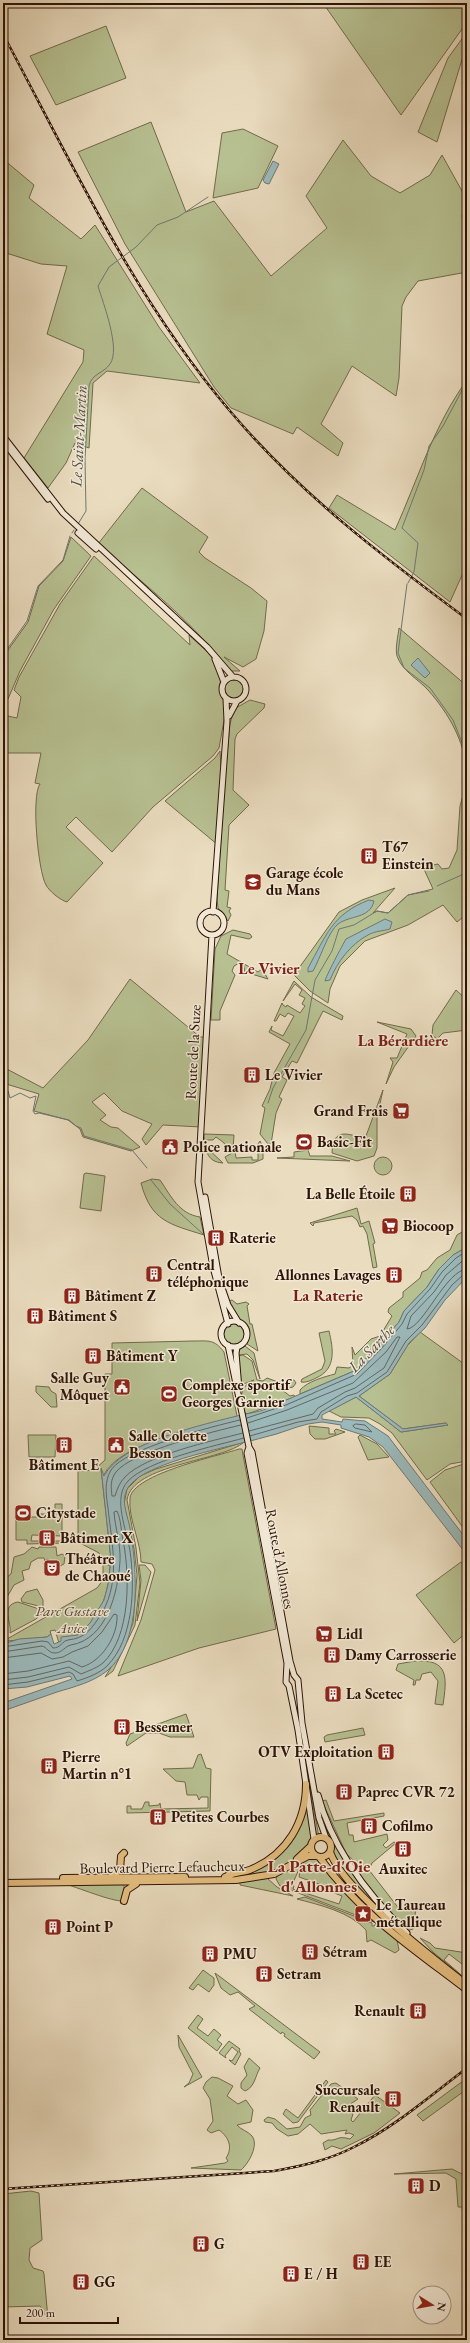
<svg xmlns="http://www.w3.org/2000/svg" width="470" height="2343" viewBox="0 0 470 2343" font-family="'EB Garamond',serif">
	<rect width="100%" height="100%" fill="#eadcbf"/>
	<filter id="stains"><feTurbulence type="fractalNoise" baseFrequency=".005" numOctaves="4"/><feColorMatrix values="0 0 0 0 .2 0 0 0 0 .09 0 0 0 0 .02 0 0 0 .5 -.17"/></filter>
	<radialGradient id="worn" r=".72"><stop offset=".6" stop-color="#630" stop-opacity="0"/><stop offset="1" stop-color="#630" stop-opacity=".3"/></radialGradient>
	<!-- green -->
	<path fill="#b7c091" stroke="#726a4b" d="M323 3H467V22L401 115Z
		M106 26 126 78 56 105 30 56Z
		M467 32V43L437 142 418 132 448 58Z
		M151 122 186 212 214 201 271 276 327 228 306 196 343 140 371 176 400 193 430 175 442 155 467 200V213L462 215 464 230 467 232V272L418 281 406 297 402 306 399 378 396 396 352 366 321 424 343 443 338 456 297 427 293 434 231 408 214 387 125 244 78 152Z
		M243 129 278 146 258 188 213 198 222 133Z
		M3 159 34 185 29 198 81 239 95 225 159 327 200 383 107 371 93 383 89 448 75 443 66 463 48 488 24 458 83 362 84 350 47 334 67 266 41 264 3 252Z
		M467 380V564L450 602 329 508 337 495 395 530C418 479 434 425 467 380Z
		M142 488 208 537 199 552 205 558 251 588 267 601 264 631 256 659 243 667 224 657 240 671H228C197 624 141 582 98 544Z
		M71 537 91 556 54 609 20 671 8 699 3 698V657L28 622 39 586 63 561Z
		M94 556 190 645 189 635C208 653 223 662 220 690L227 704 219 748 213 756 153 807 112 852 76 817 66 827 103 863 67 902C60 900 49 891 46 885 38 871 31 796 40 784L35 783 41 753H3V715L17 718 21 697 14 690 19 677 60 604Z
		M399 628 467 686V772C464 740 449 714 428 690 418 679 402 671 397 656 395 649 398 636 399 628Z
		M224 689a10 10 0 1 1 20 0a10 10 0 1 1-20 0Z
		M250 700 265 704 264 708 237 734 235 739 233 790 249 805 229 825 225 890 229 891 227 907 231 908 229 911 231 915 228 921 218 908 217 899 224 786 230 724 234 709Z
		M220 751 222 784 218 845 165 801 215 758Z
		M467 781V914L457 922 443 905 408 925 365 941 340 966 330 989 328 1003 310 991 294 975 339 912 362 900 395 888 373 913 377 911 388 913 408 895 433 889 423 867 438 864 442 869 449 868 457 850 460 806Z
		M233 930 250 934 252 937 249 939 231 935 227 954 258 972 262 969 268 979 245 972 243 964 241 962 234 966 232 971 235 975 220 1011V1020H211L215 949 221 936Z
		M130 979 200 1037H206L201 1127 163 1125 146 1145 142 1139 152 1124 122 1111 104 1093 92 1102 106 1115 100 1120 111 1127 118 1128 140 1147 131 1151 83 1137 80 1129 68 1120 34 1111 39 1094 3 1083V1067L43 1088 88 1040Z
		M294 981 311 997 343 1016 342 1020 323 1011 297 1063 292 1061 282 1077 287 1080 279 1097 282 1099 276 1113 271 1144H268L260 1134 265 1108 262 1106 270 1089 274 1073 290 1044 269 1032 272 1026 271 1030 283 1036 294 1016 288 1013 285 1017 280 1014 276 1021H274L282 1003 283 1005 286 1007 287 1005 300 1013 305 1006 302 1004 305 998 299 995 302 990 295 984 283 1001Z
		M456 990 467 1000V1030L443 1033 437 1039 432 1035 433 1025Z
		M377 1022 411 1029 416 1036 394 1067 386 1084 393 1062 390 1058H397L407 1034Z
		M383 1090 377 1117V1148L374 1156 357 1161 332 1153C333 1130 344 1132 362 1138L363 1135 366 1136Z
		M204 1134 234 1135 233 1149 238 1146 239 1147 235 1151 236 1158 252 1157V1160H258V1144L260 1141 263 1147V1159L253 1163H228L225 1157 232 1153 233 1150 229 1149 223 1142 216 1137 213 1140H206V1147L223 1163C206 1162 205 1149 204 1134Z
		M308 1150 310 1156H332L350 1161 277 1158 294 1157V1152Z
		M374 1166a9 9 0 1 1 18 0a9 9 0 1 1-18 0Z
		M86 1173 105 1176 101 1211 80 1208 84 1174Z
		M152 1179 160 1180C171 1196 179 1214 200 1217L204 1235C169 1224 151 1221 141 1183Z
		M357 1208 361 1224 369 1221 375 1243 373 1244 377 1267 373 1268 367 1234 363 1226 360 1227 357 1220 352 1216 314 1223 313 1226 310 1223Z
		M467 1229V1247L453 1255 439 1269 427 1287 404 1311 399 1322 379 1345 354 1371 300 1394V1390C308 1381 324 1377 335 1374L337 1367 349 1368 353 1365 352 1347 355 1355 371 1339 380 1336 392 1316 388 1312 389 1308 403 1297V1292L420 1278 422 1272 427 1270 437 1258 450 1250 457 1235Z
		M232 1300 237 1304 246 1302 249 1304 247 1306 250 1324H252L258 1351 247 1344C253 1329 243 1326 236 1316 233 1311 231 1306 228 1301Z
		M223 1334a11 11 0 1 1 22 0a11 11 0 1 1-22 0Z
		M329 1331C333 1348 337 1369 316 1378 312 1380 306 1383 301 1382L302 1379 322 1369 325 1361 319 1333Z
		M420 1332 467 1366V1461L450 1464 427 1480 392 1433 380 1424 369 1418 341 1417 329 1411 356 1397 401 1432 448 1425 446 1423 403 1429 359 1396 390 1374 407 1346Z
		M193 1341C209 1341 214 1339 224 1352L237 1416C202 1431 122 1439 103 1476L101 1468 111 1560V1562H103L99 1553 78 1542V1471L94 1470 105 1460V1374H112V1343Z
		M245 1346 254 1353 260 1379 253 1360 247 1354 238 1355 240 1349Z
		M243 1355 252 1361 257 1380 263 1381 267 1378 278 1382 294 1380 296 1383 293 1387 282 1390 290 1396 294 1395 295 1397 253 1412 246 1414 245 1412H242C240 1399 240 1385 254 1380L241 1385 238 1356Z
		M36 1386 49 1387 51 1391 56 1394 57 1407H51L36 1392Z
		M309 1426 329 1428V1434H336L334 1431 336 1429 345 1432 325 1439H315L310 1434Z
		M28 1435H56L55 1457H29Z
		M360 1435 377 1444 389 1457 368 1460 358 1437Z
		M244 1442C224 1461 132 1464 127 1500L136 1548 140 1583 135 1625 113 1671 105 1677 122 1650 133 1623 137 1575 134 1549 124 1504 127 1489 140 1476 156 1469Z
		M239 1449H242L243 1455 276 1629 199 1648 118 1676 141 1620 155 1570 152 1564 141 1562C141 1541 128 1519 130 1498 133 1474 218 1456 239 1449Z
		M467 1463V1533L430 1482 445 1470Z
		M55 1504H62V1536L32 1535 31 1541H64V1543L27 1544V1540H16V1509L28 1508V1517H37V1514H55Z
		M32 1547 38 1549 39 1547H56L57 1556 62 1554 65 1556 64 1564 60 1566 56 1563 51 1566 48 1559 45 1561 44 1558H38L31 1562 29 1569 22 1571 24 1580 14 1585 3 1604V1580L11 1574 14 1557 24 1554Z
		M461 1562 467 1570V1632L454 1643 416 1595Z
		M103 1565H110C109 1591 101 1619 79 1634 73 1638 65 1638 59 1643L55 1630 50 1631 51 1634 47 1637 8 1641 7 1639 97 1588 103 1580Z
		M139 1565H145L151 1572 137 1621 141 1580Z
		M37 1589 43 1600V1607L22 1602 21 1599 26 1592Z
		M18 1602 45 1611 36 1619 10 1633C12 1623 0 1605 18 1602Z
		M415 1661C449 1659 447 1677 443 1705L435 1704 438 1681 431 1672 422 1674 420 1680H416L415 1685H413L414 1680 396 1670 398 1664Z
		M186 1714 194 1737H170L159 1733H146L127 1746 126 1743 130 1734Z
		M363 1728 365 1735 325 1742 324 1737 327 1735Z
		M201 1754 206 1768 211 1769 210 1811 127 1813V1806H131V1809H142L145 1802H149V1806L159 1805 160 1803 161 1809 208 1808V1797H201L199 1800 197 1795H187L185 1782 176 1781 163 1769 193 1768 198 1755Z
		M308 1779 319 1837C311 1840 305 1853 297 1858 277 1874 250 1876 225 1877L265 1862 294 1834Z
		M315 1782 319 1799 348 1862 384 1911 383 1913 346 1878 331 1851 330 1842 322 1832Z
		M326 1800 334 1821 384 1813V1816L347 1823 349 1835H353L354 1842 387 1834 388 1840 383 1845 386 1848 394 1842 396 1843 372 1863 369 1870 400 1910 416 1908 413 1929 407 1931 386 1910 357 1873C358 1864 354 1860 347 1855L322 1801Z
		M308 1856H316L362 1910H360H363L376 1920 374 1922 280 1886 276 1879 278 1874 298 1865 300 1867 292 1885 294 1886 293 1889 339 1904 342 1896 332 1892 333 1889 299 1877 301 1865 299 1863Z
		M267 1878 277 1887 293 1896 240 1885V1882Z
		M62 1883H124V1901C112 1902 77 1887 62 1883Z
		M305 1897 372 1923V1926H374L378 1920 396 1935 399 1950 395 1953 371 1940 367 1942 366 1930C350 1912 320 1905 297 1899Z
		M420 1938 430 1943 435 1948 467 1953V1968L449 1954 444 1960 467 1980 434 1953Z
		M203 1970 214 1978V1985L209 1992 198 1984 193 1990 189 1988Z
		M215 1973 320 2052 314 2059 284 2036 285 2034 282 2032 281 2034 249 2009 255 2006 238 1992 230 1995 221 1988Z
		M198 2015 203 2019 197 2028 208 2036 214 2029 221 2035 217 2040 222 2044 217 2051 188 2028Z
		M178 2035 202 2077 184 2087 189 2083 193 2074 179 2047Z
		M229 2041 240 2049 239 2051 241 2054 235 2065 229 2060 232 2061 238 2052 232 2047 225 2056 226 2058 219 2053Z
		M249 2058 260 2068C255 2076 255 2087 245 2091L241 2088V2083L247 2075 244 2067Z
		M212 2077 218 2078 233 2086 227 2096 238 2104 246 2100 253 2110 251 2122 237 2125C241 2130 248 2131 252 2136 259 2145 249 2163 241 2170L191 2168 225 2163 228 2161 226 2158C233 2148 229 2137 219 2130L211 2133 207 2130 213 2121 210 2099 203 2088 206 2082Z
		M467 2078V2089L423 2121 417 2115Z
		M326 2080 328 2082 298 2122 293 2123 283 2114 286 2109 298 2118Z
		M336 2083 358 2099 349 2105V2111L353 2114 351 2120 353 2122 375 2095 400 2113 374 2133 341 2149 332 2146 325 2150 323 2143 328 2140C339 2141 336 2135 350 2139L354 2135 349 2133 345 2134 347 2130 321 2134 310 2124 298 2134 288 2136 277 2129 272 2123 265 2122 264 2120 268 2117 275 2119 287 2129 300 2127 305 2118 311 2115 310 2110 331 2084Z
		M452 2169 464 2175 467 2174V2233H465L462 2207H458L456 2179 446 2173 394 2174Z
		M31 2191 39 2193 42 2240 30 2248 29 2260 33 2268 43 2271 44 2274 48 2319 40 2306 4 2307 3 2194Z"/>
	<!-- water -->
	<path fill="#9bb9bb" stroke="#6f7772" d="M273 161 279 164 269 184 265 183 263 180Z
		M418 658 430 673 425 678 411 665Z
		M369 900 374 901C370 919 350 915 338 924 328 932 320 959 313 971L308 972V968C326 936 332 914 369 900Z
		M385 919 392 922 390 929C383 931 375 931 368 935 351 944 337 962 330 980L325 981C325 978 343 944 346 939Z
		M467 1247V1277L445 1300 425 1328 409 1343 390 1374 359 1396 403 1429 446 1423 448 1425 401 1432 356 1397 322 1415V1419L342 1422 343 1419 365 1421 388 1436 467 1540V1555L383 1447 369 1437 341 1428V1425L322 1422 308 1424C294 1427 280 1434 265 1437 235 1446 149 1461 130 1485 119 1498 127 1513 130 1528 137 1568 143 1642 107 1671 93 1682 74 1687 57 1692 39 1698 21 1705 3 1711V1703L72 1679 70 1676 27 1687 3 1689V1644L19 1639 47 1637 51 1634 54 1644 61 1641V1637L78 1635 90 1623 104 1600 108 1585 111 1560 101 1468 104 1476C121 1442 206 1424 241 1415 250 1413 269 1411 275 1403L277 1404 354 1371 379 1345 399 1322 404 1311 427 1287 439 1269 453 1255Z"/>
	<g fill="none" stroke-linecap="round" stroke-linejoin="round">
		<!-- shore -->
		<path stroke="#646660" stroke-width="1" d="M467 1257 446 1275 434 1292 411 1316 407 1329C423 1328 446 1270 467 1269
			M247 1418 286 1405 357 1374 382 1348 402 1324 407 1314 430 1289 442 1272 456 1258 467 1251
			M248 1423 287 1410 353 1383 386 1352 397 1337H400L384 1368 355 1388 345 1392 318 1408 313 1414 249 1431
			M356 1424 365 1425 372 1432 355 1428 353 1426Z
			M241 1425C215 1431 131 1452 116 1472 110 1480 111 1487 112 1496H115C117 1489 120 1482 125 1477 146 1455 212 1441 243 1433
			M250 1436 298 1422 317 1419 321 1412 347 1396 357 1393 387 1372 406 1341 422 1325 452 1285 463 1275 467 1274
			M3 1647 42 1641 48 1642 53 1648C61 1648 62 1641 68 1640 84 1638 89 1632 98 1619 122 1585 112 1546 108 1508 106 1494 104 1482 111 1470 124 1449 214 1426 240 1420
			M3 1652 42 1646C47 1647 48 1653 55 1653 62 1653 65 1646 71 1645 107 1639 118 1592 120 1561 121 1545 115 1528 114 1512L117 1511C121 1519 121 1531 123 1540 130 1575 131 1636 103 1663 97 1668 88 1671 81 1674L69 1667 28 1677 3 1680
			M3 1658 41 1653 52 1659 63 1657 72 1652 88 1646 102 1632 114 1614 117 1615C118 1636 102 1661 82 1667L69 1661 28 1671 3 1674
			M3 1685 28 1682 69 1672 73 1674 77 1681C87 1678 100 1673 107 1666 134 1639 135 1586 130 1551 127 1530 112 1498 128 1481 148 1460 215 1446 244 1438"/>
		<!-- stream -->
		<path stroke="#6f7772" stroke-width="1" d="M78 524 86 511 85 459 89 386C92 373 103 374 110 364 121 349 103 303 98 286L109 267 136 247 157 225 178 217 208 197
			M72 533 74 530
			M408 583 414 572 418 543 402 528 424 470 429 446 443 426 467 381
			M407 584 398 653 404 668 430 688 453 720 467 755
			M3 655 27 621 38 586 63 560 70 536
			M437 886 466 873 467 870
			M3 1091H8L10 1098 20 1093 30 1098 36 1096 33 1111 35 1114 39 1113 69 1120 76 1126 81 1128 84 1136 132 1150 147 1168
			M268 1103 273 1088 306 1030 315 980 332 951 339 929 354 925 377 911 388 913 408 895 429 891
			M151 1180 170 1204 203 1234"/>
		<!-- secondary casing -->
		<g stroke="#2e1305" stroke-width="7">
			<path id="secondary" d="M3 436 63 513 207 647 233 677
				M3 441 48 499
				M78 533 96 549
				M215 659 224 682
				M222 689a12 12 0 1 1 24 0a12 12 0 1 1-24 0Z
				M229 716 237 701
				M200 923a12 12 0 1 1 24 0a12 12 0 1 1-24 0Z
				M213 912 227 721 226 699
				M212 935 198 1182 213 1267 228 1324
				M205 1197 219 1278
				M221 1285 228 1305 239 1323
				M221 1334a13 13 0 1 1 26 0a13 13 0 1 1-26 0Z
				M228 1345 249 1447 252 1452 290 1661 294 1675 298 1680 302 1723 319 1818 326 1838
				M237 1347 236 1353 239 1389
				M249 1447 247 1453 287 1663 286 1682 289 1686 298 1730 314 1839
				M318 1795C332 1849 368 1895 407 1933"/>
		</g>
		<!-- primary casing -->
		<g stroke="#2e1305" stroke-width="8">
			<path id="primary" d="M311 1847a10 10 0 1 1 20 0a10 10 0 1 1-20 0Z
				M330 1852C344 1891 432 1957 467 1985
				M320 1858C358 1912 415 1950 467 1990
				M297 1859 311 1846
				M225 1877C232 1872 244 1873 252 1869 287 1854 306 1822 306 1784
				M63 1878 185 1877
				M109 1878 120 1870 121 1856 124 1853
				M3 1883 236 1880 274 1874 308 1856H316
				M124 1901 127 1890 136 1884"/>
		</g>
		<!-- secondary -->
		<use href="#secondary" stroke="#f1e8d5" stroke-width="5"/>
		<!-- primary -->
		<use href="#primary" stroke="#e5be80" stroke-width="6"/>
		<!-- rail casing -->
		<g stroke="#2e1305" stroke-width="2.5">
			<path id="rail" d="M3 34C72 163 134 299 230 411 299 493 382 556 467 619
				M3 2189 274 2171C302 2166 329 2160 354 2147 395 2127 431 2095 467 2068"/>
		</g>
		<!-- rail -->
		<use href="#rail" stroke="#f1e8d5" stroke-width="1" stroke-dasharray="3" stroke-linecap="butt"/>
	</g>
	<!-- icons -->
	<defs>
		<g id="building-square" transform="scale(0.9)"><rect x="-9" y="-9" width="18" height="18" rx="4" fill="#8f2418" stroke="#f1e8d5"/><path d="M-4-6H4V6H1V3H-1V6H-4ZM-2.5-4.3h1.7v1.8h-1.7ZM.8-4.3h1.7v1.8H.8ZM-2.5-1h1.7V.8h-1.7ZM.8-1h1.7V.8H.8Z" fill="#fff"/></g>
		<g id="university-square" transform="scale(0.9)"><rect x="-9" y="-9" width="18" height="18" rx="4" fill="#8f2418" stroke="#f1e8d5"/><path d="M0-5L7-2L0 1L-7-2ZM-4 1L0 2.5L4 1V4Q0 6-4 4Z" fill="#fff"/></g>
		<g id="supermarket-square" transform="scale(0.9)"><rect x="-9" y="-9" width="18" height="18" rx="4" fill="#8f2418" stroke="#f1e8d5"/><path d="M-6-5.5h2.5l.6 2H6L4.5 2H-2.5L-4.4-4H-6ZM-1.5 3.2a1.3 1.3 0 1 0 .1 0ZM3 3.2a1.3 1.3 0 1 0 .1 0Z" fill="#fff"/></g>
		<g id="stadium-square" transform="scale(0.9)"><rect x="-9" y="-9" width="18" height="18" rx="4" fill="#8f2418" stroke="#f1e8d5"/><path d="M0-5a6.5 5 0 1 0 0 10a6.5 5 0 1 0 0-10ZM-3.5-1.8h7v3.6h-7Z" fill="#fff"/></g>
		<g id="civic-square" transform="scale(0.9)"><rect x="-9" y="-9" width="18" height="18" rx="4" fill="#8f2418" stroke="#f1e8d5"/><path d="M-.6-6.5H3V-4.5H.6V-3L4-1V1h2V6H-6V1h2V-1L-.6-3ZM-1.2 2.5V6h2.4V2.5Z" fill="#fff"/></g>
		<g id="theatre-square" transform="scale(0.9)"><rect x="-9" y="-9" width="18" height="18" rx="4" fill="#8f2418" stroke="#f1e8d5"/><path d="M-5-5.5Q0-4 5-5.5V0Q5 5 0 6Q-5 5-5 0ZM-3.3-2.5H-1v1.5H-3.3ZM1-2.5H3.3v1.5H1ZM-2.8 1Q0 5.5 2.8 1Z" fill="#fff"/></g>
		<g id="sight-square" transform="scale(0.9)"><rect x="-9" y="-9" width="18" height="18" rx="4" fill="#8f2418" stroke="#f1e8d5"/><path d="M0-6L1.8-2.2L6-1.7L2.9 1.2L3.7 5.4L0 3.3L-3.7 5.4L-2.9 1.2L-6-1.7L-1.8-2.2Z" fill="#fff"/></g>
	</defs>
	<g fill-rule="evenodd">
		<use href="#building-square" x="369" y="856"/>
		<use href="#university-square" x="253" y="882"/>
		<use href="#building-square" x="252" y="1075"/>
		<use href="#supermarket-square" x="401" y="1111"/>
		<use href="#stadium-square" x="304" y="1142"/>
		<use href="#civic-square" x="170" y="1147"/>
		<use href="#building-square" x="408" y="1194"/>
		<use href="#supermarket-square" x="390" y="1226"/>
		<use href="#building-square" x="216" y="1238"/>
		<use href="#building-square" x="154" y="1274"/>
		<use href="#building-square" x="394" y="1275"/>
		<use href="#building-square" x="72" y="1296"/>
		<use href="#building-square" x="35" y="1316"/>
		<use href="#building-square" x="93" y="1356"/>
		<use href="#civic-square" x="122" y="1387"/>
		<use href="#stadium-square" x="169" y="1394"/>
		<use href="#building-square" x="64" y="1445"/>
		<use href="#civic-square" x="116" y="1445"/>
		<use href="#stadium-square" x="23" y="1513"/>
		<use href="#building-square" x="47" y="1538"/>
		<use href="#theatre-square" x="52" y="1568"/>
		<use href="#supermarket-square" x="324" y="1634"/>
		<use href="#building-square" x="332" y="1655"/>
		<use href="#building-square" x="333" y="1694"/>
		<use href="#building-square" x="122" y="1727"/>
		<use href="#building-square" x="386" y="1752"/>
		<use href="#building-square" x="49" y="1766"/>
		<use href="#building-square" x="344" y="1792"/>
		<use href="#building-square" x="158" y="1817"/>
		<use href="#building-square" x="369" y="1826"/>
		<use href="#building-square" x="403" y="1849"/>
		<use href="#sight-square" x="363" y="1914"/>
		<use href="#building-square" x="53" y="1927"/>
		<use href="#building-square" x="310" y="1952"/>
		<use href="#building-square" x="210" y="1954"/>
		<use href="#building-square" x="264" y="1974"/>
		<use href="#building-square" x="418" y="2011"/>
		<use href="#building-square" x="393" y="2099"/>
		<use href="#building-square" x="416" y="2186"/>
		<use href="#building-square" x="201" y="2244"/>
		<use href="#building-square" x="361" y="2262"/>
		<use href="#building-square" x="291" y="2274"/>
		<use href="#building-square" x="81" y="2282"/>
	</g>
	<g text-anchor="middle" stroke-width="3" stroke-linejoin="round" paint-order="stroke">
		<!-- poi labels -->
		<g font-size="15" font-weight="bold" fill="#2e1305" stroke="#f1e8d5" text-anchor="start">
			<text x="382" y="852">T67<tspan x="382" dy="17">Einstein</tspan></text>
			<text x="266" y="878">Garage école<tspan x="266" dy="17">du Mans</tspan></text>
			<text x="265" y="1080">Le Vivier</text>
			<text x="388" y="1116" text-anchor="end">Grand Frais</text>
			<text x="317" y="1147">Basic-Fit</text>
			<text x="183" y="1152">Police nationale</text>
			<text x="395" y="1199" text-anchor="end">La Belle Étoile</text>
			<text x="403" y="1231">Biocoop</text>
			<text x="229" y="1243">Raterie</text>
			<text x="167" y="1270">Central<tspan x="167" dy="17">téléphonique</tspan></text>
			<text x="381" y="1280" text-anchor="end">Allonnes Lavages</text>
			<text x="85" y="1301">Bâtiment Z</text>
			<text x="48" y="1321">Bâtiment S</text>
			<text x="106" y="1361">Bâtiment Y</text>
			<text x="109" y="1383" text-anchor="end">Salle Guy<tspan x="109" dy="17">Môquet</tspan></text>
			<text x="182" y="1390">Complexe sportif<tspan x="182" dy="17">Georges Garnier</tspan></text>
			<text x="129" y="1441">Salle Colette<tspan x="129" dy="17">Besson</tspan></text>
			<text x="64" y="1470" text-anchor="middle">Bâtiment E</text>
			<text x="36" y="1518">Citystade</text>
			<text x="60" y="1543">Bâtiment X</text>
			<text x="65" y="1564">Théâtre<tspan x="65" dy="17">de Chaoué</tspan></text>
			<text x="337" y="1639">Lidl</text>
			<text x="345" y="1660">Damy Carrosserie</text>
			<text x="346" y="1699">La Scetec</text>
			<text x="135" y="1732">Bessemer</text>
			<text x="373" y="1757" text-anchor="end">OTV Exploitation</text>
			<text x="62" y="1762">Pierre<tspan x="62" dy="17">Martin n°1</tspan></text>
			<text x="357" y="1797">Paprec CVR 72</text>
			<text x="171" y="1822">Petites Courbes</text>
			<text x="382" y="1831">Cofilmo</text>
			<text x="403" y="1874" text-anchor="middle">Auxitec</text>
			<text x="376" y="1910">Le Taureau<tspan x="376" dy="17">métallique</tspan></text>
			<text x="66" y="1932">Point P</text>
			<text x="323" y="1957">Sétram</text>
			<text x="223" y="1959">PMU</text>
			<text x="277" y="1979">Setram</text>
			<text x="405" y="2016" text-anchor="end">Renault</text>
			<text x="380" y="2095" text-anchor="end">Succursale<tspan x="380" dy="17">Renault</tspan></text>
			<text x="429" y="2191">D</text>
			<text x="214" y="2249">G</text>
			<text x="374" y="2267">EE</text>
			<text x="304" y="2279">E / H</text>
			<text x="94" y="2287">GG</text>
		</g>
		<!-- street labels -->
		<g font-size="15" fill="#2e1305" stroke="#f1e8d5">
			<text transform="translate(193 1052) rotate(-87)" y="5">Route de la Suze</text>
			<text transform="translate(280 1559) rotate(79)" y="5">Route d'Allonnes</text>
			<text transform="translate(162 1867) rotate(-1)" y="5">Boulevard Pierre Lefaucheux</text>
		</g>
		<!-- park labels -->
		<g font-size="15" font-style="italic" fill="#57472f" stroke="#f1e8d5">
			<text x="72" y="1616">Parc Gustave<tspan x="72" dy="17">Avice</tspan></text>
		</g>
		<!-- water labels -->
		<g font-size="16" font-style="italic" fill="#544d45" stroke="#f1e8d5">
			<text transform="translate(78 436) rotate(-87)" y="6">Le Saint-Martin</text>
			<text transform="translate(371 1348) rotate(-46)" y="6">La Sarthe</text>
		</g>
		<!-- neighbourhood labels -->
		<g font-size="16" font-weight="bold" fill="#7a1f14" stroke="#f1e8d5">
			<text x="269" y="974">Le Vivier</text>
			<text x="403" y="1046">La Bérardière</text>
			<text x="328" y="1301">La Raterie</text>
		</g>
		<!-- quarter labels -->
		<g font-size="17" font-weight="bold" fill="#7a1f14" stroke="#f1e8d5">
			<text x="319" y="1872">La Patte-d'Oie<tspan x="319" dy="20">d'Allonnes</tspan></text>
		</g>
	</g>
	<!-- margin -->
	<rect width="470" height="2343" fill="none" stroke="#eadcbf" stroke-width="16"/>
	<rect x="4" y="4" width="462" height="2335" fill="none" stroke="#2e1305" stroke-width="2"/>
	<rect x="8" y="8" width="454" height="2327" fill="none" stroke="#2e1305"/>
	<!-- north arrow -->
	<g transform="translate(432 2305) rotate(101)"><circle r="19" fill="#f1e8d5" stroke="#a39382"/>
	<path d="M0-3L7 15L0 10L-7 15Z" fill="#8f2418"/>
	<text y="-6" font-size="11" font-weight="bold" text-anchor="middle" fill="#2e1305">N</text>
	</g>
	<!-- scale -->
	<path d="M20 2317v6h98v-6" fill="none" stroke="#2e1305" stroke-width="2"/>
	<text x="26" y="2317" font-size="12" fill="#2e1305" stroke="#f1e8d5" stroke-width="3" paint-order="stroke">200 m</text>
	<rect width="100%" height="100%" filter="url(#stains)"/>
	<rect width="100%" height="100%" fill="url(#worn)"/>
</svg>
